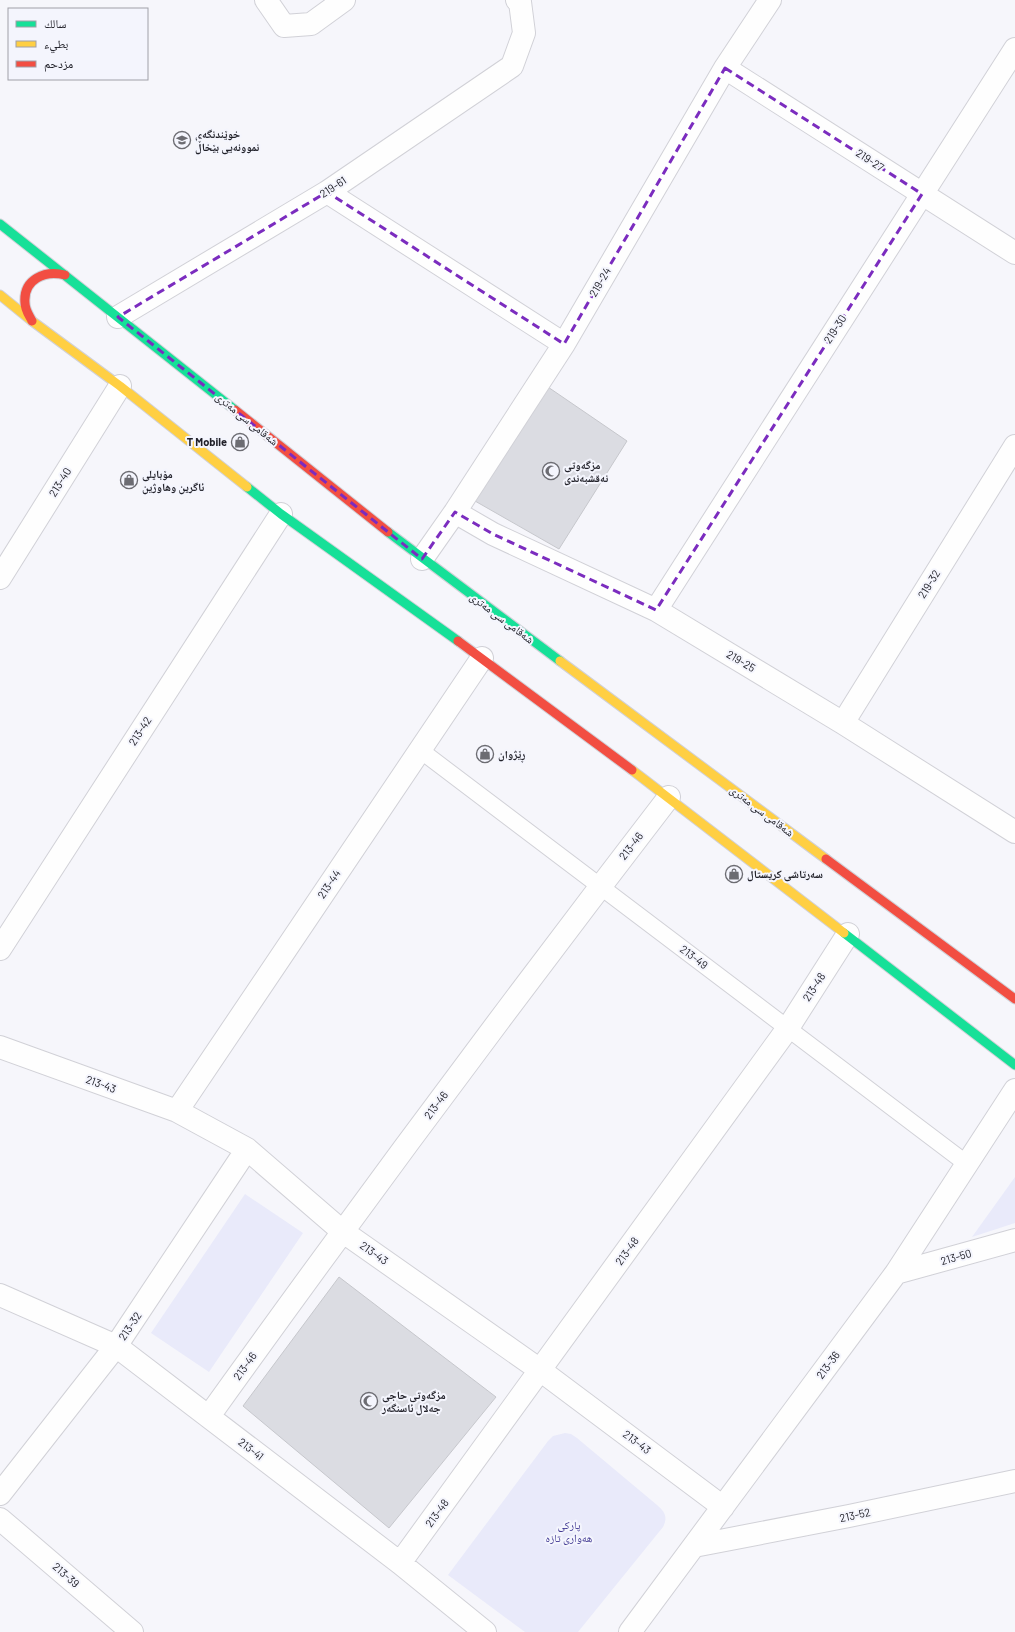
<svg xmlns="http://www.w3.org/2000/svg" width="1015" height="1632" viewBox="0 0 1015 1632" font-family="Barlow,'Noto Naskh Arabic',sans-serif">
	<rect width="100%" height="100%" fill="#f6f6fb"/>
	<!-- green -->
	<path fill="#e9eafa" d="M1015 1177V1223L972 1237Z
		M245 1194 303 1233 209 1372 151 1333Z
		M565 1433 571 1434 577 1438 657 1505C665 1512 668 1517 663 1527L578 1632H525L448 1575 548 1441 553 1436Z"/>
	<!-- building -->
	<path fill="#dbdce2" stroke="#c6c7cc" d="M545 385 627 441 559 549 475 501Z
		M339 1277 496 1397 389 1528 243 1406Z"/>
	<g fill="none" stroke-linecap="round" stroke-linejoin="round">
		<!-- lane casing -->
		<g stroke="#d1d1d7" stroke-width="18">
			<path id="lane" d="M420 750 967 1164"/>
		</g>
		<!-- street casing -->
		<g stroke="#d1d1d7" stroke-width="24">
			<path id="street" d="M266 0 284 26 311 24 344 0
				M725 68 1015 253
				M327 192 564 344
				M118 317 327 192 512 66 524 33 520 2 517 0
				M455 512 493 534 656 610 843 723 1015 832
				M422 559 455 512 564 344 725 68 770 0
				M0 578 120 386
				M656 610 1015 49
				M843 723 1015 446
				M0 949 281 514
				M0 1047 177 1111 247 1149 342 1231 540 1370 723 1507
				M177 1111 482 658
				M896 1273 1015 1240
				M0 1295 116 1346 400 1563 485 1632
				M209 1416C359 1207 512 1001 669 797
				M0 1494 116 1346 247 1149
				M0 1519 132 1632
				M694 1546 849 1516 1015 1481
				M400 1563 788 1028 848 934
				M630 1632 896 1273 1015 1090"/>
		</g>
		<!-- fast casing -->
		<g stroke="#d1d1d7" stroke-width="11">
			<path id="fast" d="M0 224 235 410
				M247 487 281 514 458 641
				M388 532 560 661
				M844 933 1015 1065"/>
		</g>
		<!-- slow casing -->
		<g stroke="#d1d1d7" stroke-width="11">
			<path id="slow" d="M0 295 32 321 120 386 247 487
				M560 661 826 859
				M632 770 844 933"/>
		</g>
		<!-- jam casing -->
		<g stroke="#d1d1d7" stroke-width="11">
			<path id="jam" d="M32 321C29 315 25 310 25 303 23 279 45 270 65 275
				M235 410 388 532
				M458 641 632 770
				M826 859 1015 999"/>
		</g>
		<!-- lane -->
		<use href="#lane" stroke="#fefefe" stroke-width="16"/>
		<!-- street -->
		<use href="#street" stroke="#fefefe" stroke-width="22"/>
		<!-- fast -->
		<use href="#fast" stroke="#16e098" stroke-width="9"/>
		<!-- slow -->
		<use href="#slow" stroke="#ffcf43" stroke-width="9"/>
		<!-- jam -->
		<use href="#jam" stroke="#f24e42" stroke-width="9"/>
	</g>
	<!-- marked area -->
	<path fill="none" stroke="#7b2cbf" stroke-width="3" stroke-dasharray="8 5" stroke-linejoin="round" d="M725 68 922 194 656 610 493 534 455 512 422 559 118 317 327 192 564 344Z"/>
	<!-- icons -->
	<defs>
		<g id="school-ring" transform="scale(0.9)"><circle r="9.5" fill="#f4f5fd" stroke="#6c6c72" stroke-width="1.5"/><path d="M0-5L7-2L0 1L-7-2ZM-4 1L0 2.5L4 1V4Q0 6-4 4Z" fill="#6c6c72"/></g>
		<g id="shop-ring" transform="scale(0.9)"><circle r="9.5" fill="#f4f5fd" stroke="#6c6c72" stroke-width="1.5"/><path d="M-5-2.5h2.3a2.7 3.5 0 0 1 5.4 0H5L5.5 6h-11ZM-1.5-2.5h3a1.5 2.3 0 0 0-3 0Z" fill="#6c6c72"/></g>
		<g id="mosque-ring" transform="scale(0.9)"><circle r="9.5" fill="#f4f5fd" stroke="#6c6c72" stroke-width="1.5"/><path d="M3.5-4.9A6 6 0 1 0 3.5 4.9A5 5 0 1 1 3.5-4.9Z" fill="#6c6c72"/></g>
	</defs>
	<g fill-rule="evenodd">
		<use href="#school-ring" x="182" y="140"/>
		<use href="#shop-ring" x="240" y="442"/>
		<use href="#mosque-ring" x="551" y="471"/>
		<use href="#shop-ring" x="129" y="480"/>
		<use href="#shop-ring" x="485" y="754"/>
		<use href="#shop-ring" x="734" y="874"/>
		<use href="#mosque-ring" x="369" y="1401"/>
	</g>
	<g text-anchor="middle" stroke-width="4" stroke-linejoin="round" paint-order="stroke">
		<!-- poi labels -->
		<g font-size="11" font-weight="bold" fill="#212129" stroke="#f4f5fd" text-anchor="start">
			<text x="195" y="138">خوێندنگەی<tspan x="195" dy="13">نموونەیی بێخاڵ</tspan></text>
			<text x="227" y="446" text-anchor="end">T Mobile</text>
			<text x="564" y="469">مزگەوتی<tspan x="564" dy="13">نەقشبەندی</tspan></text>
			<text x="142" y="478">مۆبایلی<tspan x="142" dy="13">ئاگرین وهاوژین</tspan></text>
			<text x="498" y="758">ڕێژوان</text>
			<text x="747" y="878">سەرتاشی کریستال</text>
			<text x="382" y="1399">مزگەوتی حاجی<tspan x="382" dy="13">جەلال ئاسنگەر</tspan></text>
		</g>
		<!-- street labels -->
		<g font-size="11" fill="#212129" stroke="#f4f5fd">
			<text transform="translate(870 160) rotate(33)" y="4">219-27</text>
			<text transform="translate(333 187) rotate(-33)" y="4">219-61</text>
			<text transform="translate(600 282) rotate(-60)" y="4">219-24</text>
			<text transform="translate(835 329) rotate(-57)" y="4">219-30</text>
			<text transform="translate(247 419) rotate(39)" y="4">شەقامی سی مەتری</text>
			<text transform="translate(60 482) rotate(-58)" y="4">213-40</text>
			<text transform="translate(929 584) rotate(-58)" y="4">219-32</text>
			<text transform="translate(502 618) rotate(37)" y="4">شەقامی سی مەتری</text>
			<text transform="translate(741 661) rotate(31)" y="4">219-25</text>
			<text transform="translate(140 731) rotate(-57)" y="4">213-42</text>
			<text transform="translate(762 811) rotate(37)" y="4">شەقامی سی مەتری</text>
			<text transform="translate(631 846) rotate(-52)" y="4">213-46</text>
			<text transform="translate(329 884) rotate(-56)" y="4">213-44</text>
			<text transform="translate(694 957) rotate(37)" y="4">213-49</text>
			<text transform="translate(814 987) rotate(-57)" y="4">213-48</text>
			<text transform="translate(101 1084) rotate(20)" y="4">213-43</text>
			<text transform="translate(436 1105) rotate(-53)" y="4">213-46</text>
			<text transform="translate(627 1251) rotate(-54)" y="4">213-48</text>
			<text transform="translate(374 1253) rotate(35)" y="4">213-43</text>
			<text transform="translate(956 1257) rotate(-16)" y="4">213-50</text>
			<text transform="translate(130 1326) rotate(-56)" y="4">213-32</text>
			<text transform="translate(828 1365) rotate(-53)" y="4">213-36</text>
			<text transform="translate(245 1366) rotate(-54)" y="4">213-46</text>
			<text transform="translate(637 1442) rotate(37)" y="4">213-43</text>
			<text transform="translate(251 1449) rotate(38)" y="4">213-41</text>
			<text transform="translate(437 1513) rotate(-54)" y="4">213-48</text>
			<text transform="translate(855 1515) rotate(-12)" y="4">213-52</text>
			<text transform="translate(66 1575) rotate(41)" y="4">213-39</text>
		</g>
		<!-- park labels -->
		<g font-size="11" fill="#423a93" stroke="#f4f5fd">
			<text x="569" y="1529">پارکی<tspan x="569" dy="13">هەواری تازە</tspan></text>
		</g>
	</g>
	<!-- legend -->
	<rect x="8" y="8" width="140" height="72" fill="#f4f5fd" stroke="#a0a0a8"/>
	<rect x="16" y="21" width="20" height="6" fill="#16e098" stroke="#a0a0a8"/>
	<text x="44" y="28" font-size="12" fill="#212129">سالك</text>
	<rect x="16" y="41" width="20" height="6" fill="#ffcf43" stroke="#a0a0a8"/>
	<text x="44" y="48" font-size="12" fill="#212129">بطيء</text>
	<rect x="16" y="61" width="20" height="6" fill="#f24e42" stroke="#a0a0a8"/>
	<text x="44" y="68" font-size="12" fill="#212129">مزدحم</text>
</svg>
